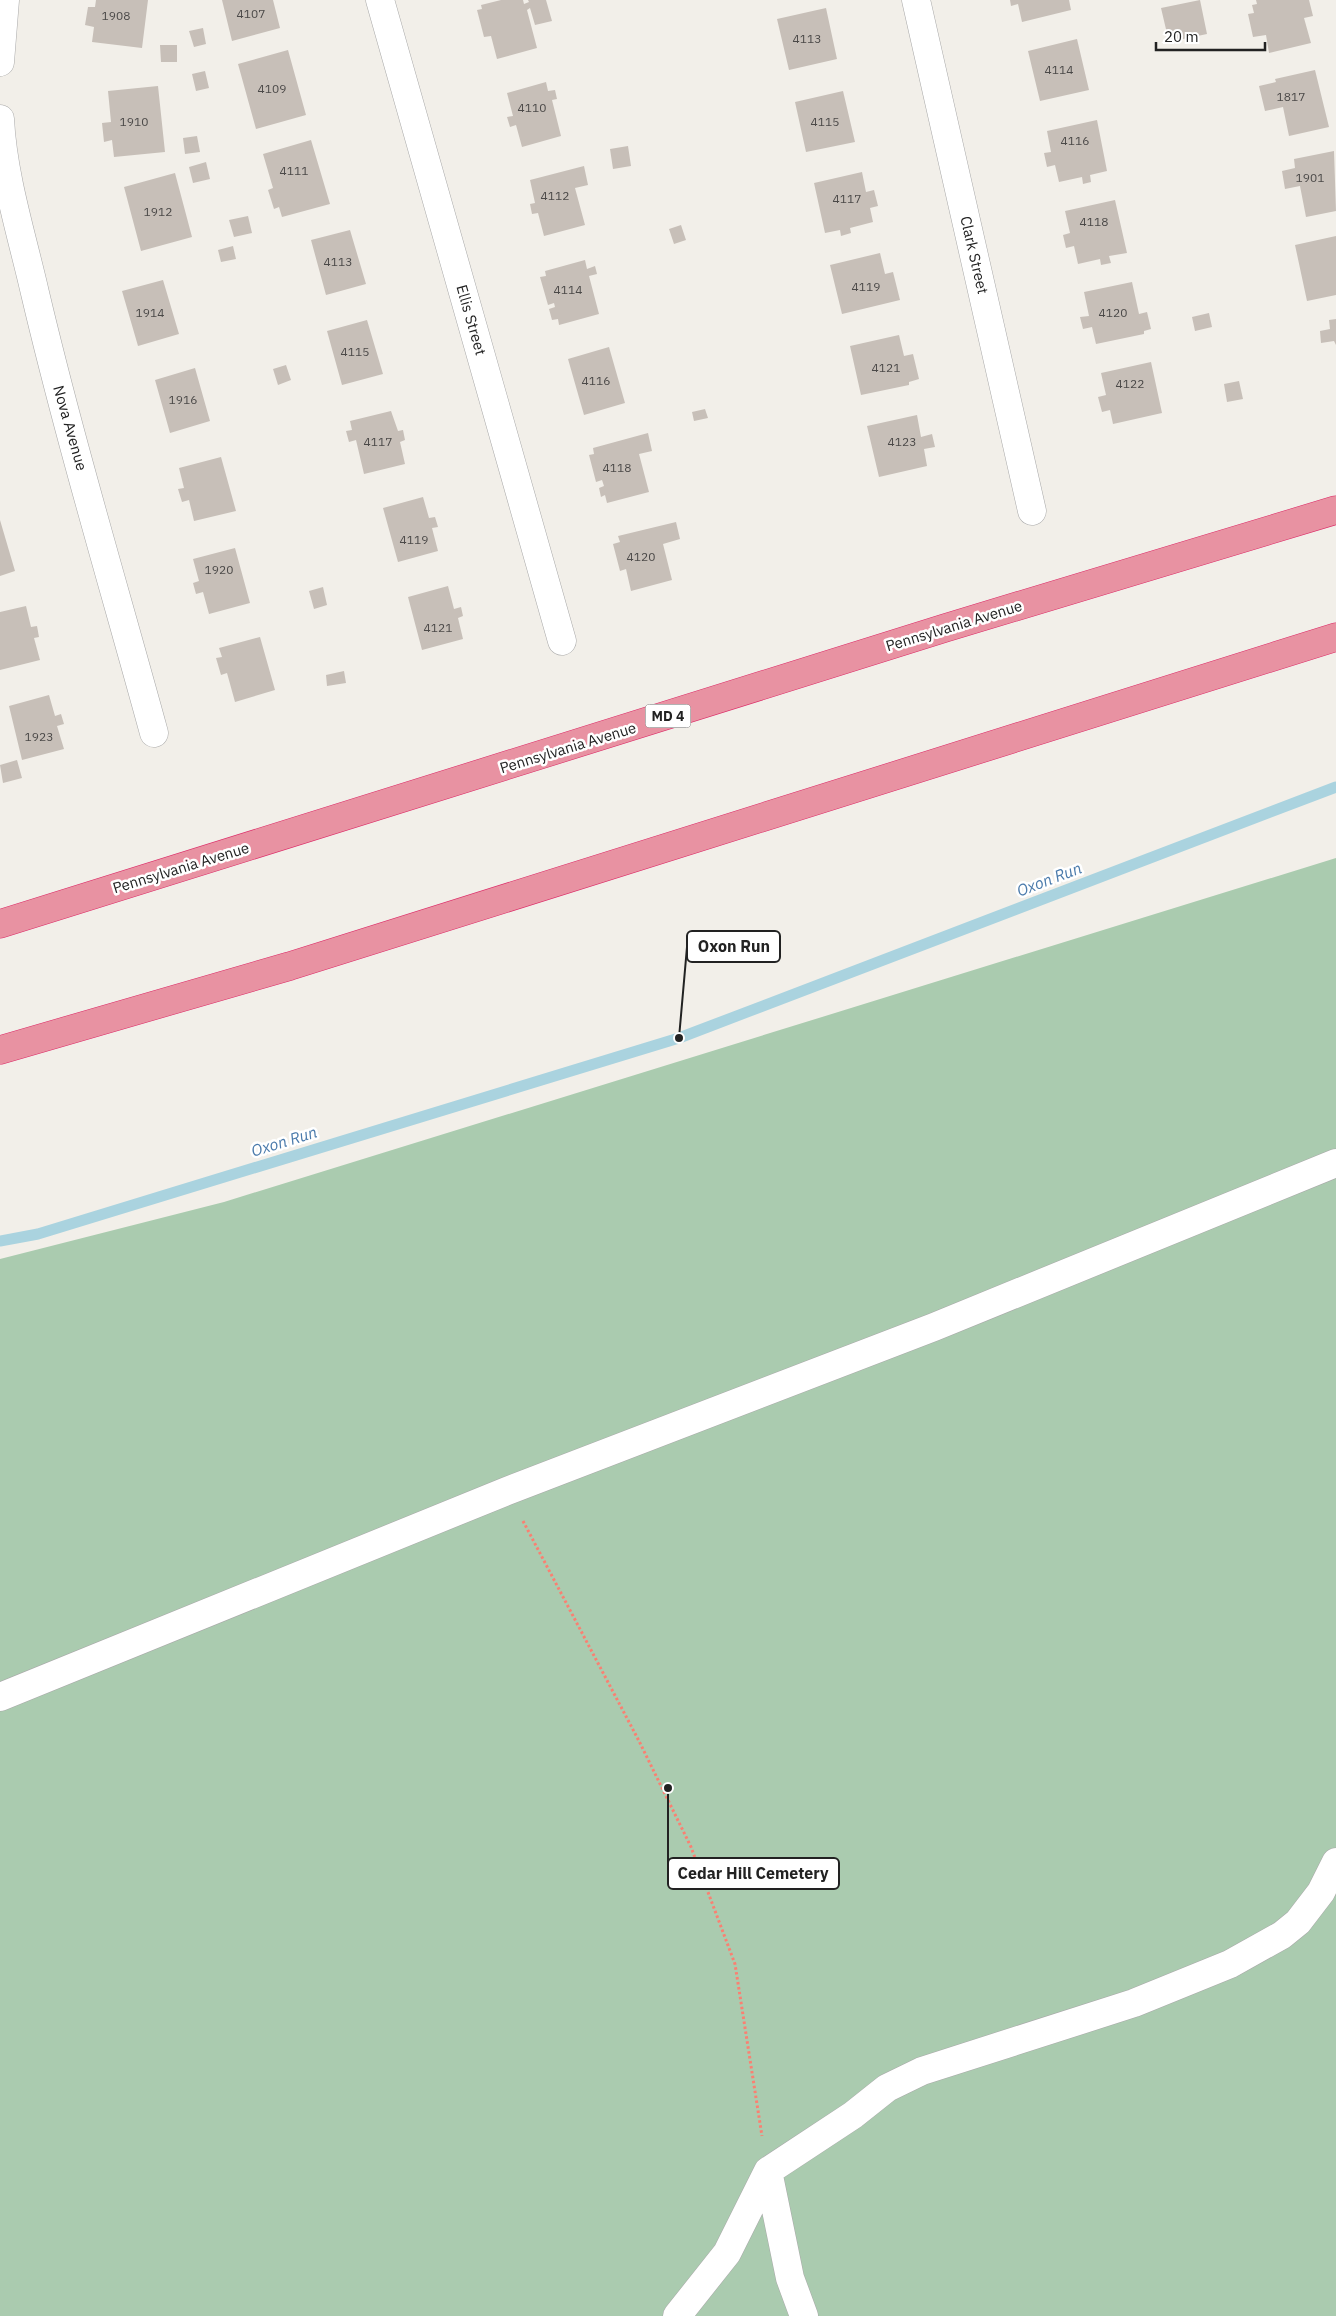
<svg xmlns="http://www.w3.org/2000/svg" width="1336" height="2316" viewBox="0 0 1336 2316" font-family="'IBM Plex Sans',sans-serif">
	<rect width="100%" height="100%" fill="#f2efe9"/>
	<!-- cemetery -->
	<path fill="#aacbaf" d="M1336 858V2316H0V1259L224 1202Z"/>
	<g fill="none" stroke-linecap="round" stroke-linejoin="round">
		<!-- stream -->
		<path stroke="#aad3df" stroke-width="11" d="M0 1241 38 1234 679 1038 1336 787"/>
	</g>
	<!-- building -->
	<path fill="#c7bfb8" d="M96 0H148L142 48 92 42 94 27 85 25 88 7H95Z
		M222 0H273L280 28 232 41Z
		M501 0H523L524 4 529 2 528 0H546L552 21 535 25 530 8 527 10 537 48 497 59 491 36 484 37 477 10 482 9 481 5Z
		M1010 0H1069L1071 10 1022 22 1018 4 1011 6Z
		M1200 0 1207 34 1169 42 1161 8Z
		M1256 0H1309L1313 16 1304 18 1311 43 1269 53 1266 35 1253 37 1248 14 1254 13 1252 5 1257 4Z
		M826 8 837 59 789 70 777 19Z
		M203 28 206 44 194 47 189 31Z
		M1077 39 1089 90 1040 101 1028 51Z
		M160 45H177V62H161Z
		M288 50 306 115 256 129 238 64Z
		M1315 70 1329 127 1289 136 1283 107 1265 111 1259 86 1276 82 1275 79Z
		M205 71 209 88 196 91 192 74Z
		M546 82 548 91 555 90 557 99 552 100 561 136 522 147 516 125 510 127 507 117 513 116 507 93Z
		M158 86 165 152 114 157 112 140 104 142 102 123 111 122 108 91Z
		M843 91 855 142 806 152 795 102Z
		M1097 120 1107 171 1090 175 1091 182 1083 184 1082 177 1059 182 1055 165 1047 167 1044 153 1051 152 1047 131Z
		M197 136 200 152 185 154 183 138Z
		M311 140 330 204 282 217 279 207 274 209 268 190 273 188 263 154Z
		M628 146 631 166 613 169 610 149Z
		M1334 151 1336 211 1306 217 1300 186 1285 189 1282 171 1295 168 1294 159Z
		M206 162 210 179 193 183 189 167Z
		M584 166 588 185 575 188 585 225 544 236 538 213 532 214 530 204 535 203 530 180Z
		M862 172 866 192 874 190 878 206 870 208 873 222 850 228 851 233 841 236 840 230 825 233 814 183Z
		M175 173 192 237 141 251 124 187Z
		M1115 200 1127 253 1109 256 1111 263 1101 265 1100 259 1078 264 1074 246 1066 248 1063 235 1070 233 1065 211Z
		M248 216 252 233 234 237 229 220Z
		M681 225 686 240 674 244 669 229Z
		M350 230 366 284 326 295 311 240Z
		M1336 236V295L1307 301 1295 245Z
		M233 246 236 259 221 262 218 250Z
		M880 253 885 274 893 272 900 300 842 314 830 265Z
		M585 260 587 269 595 266 597 274 589 276 599 314 559 325 558 319 552 320 549 309 555 307 554 303 548 305 540 277 546 276 545 271Z
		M163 280 179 334 138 346 122 291Z
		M1132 282 1139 314 1147 312 1151 329 1144 331V334L1096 344 1092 327 1083 329 1080 317 1089 316 1084 292Z
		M1209 313 1212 327 1195 331 1192 317Z
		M1336 319V345L1334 341 1321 343 1320 331 1330 329 1329 320Z
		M367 320 383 374 342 385 327 331Z
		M899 335 904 356 913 354 919 379 909 382V385L861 395 850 346Z
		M609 347 625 403 584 415 568 359Z
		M1151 362 1162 413 1113 424 1110 410 1102 412 1098 397 1106 395 1101 373Z
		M286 365 291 380 278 385 273 369Z
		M195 368 210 421 170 433 155 380Z
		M1239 381 1243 399 1227 402 1224 384Z
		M705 409 708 418 694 421 692 412Z
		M391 411 398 431 403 430 405 440 400 442 405 464 364 474 356 440 349 442 346 431 352 430 350 421Z
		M917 415 921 437 932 434 935 447 924 449 927 466 879 477 867 426Z
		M648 433 652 451 639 454 649 492 607 503 605 495 601 497 599 488 604 486 602 480 596 482 589 455 594 454 593 448Z
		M221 457 236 511 194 521 189 500 182 502 178 489 184 488 179 468Z
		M423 497 429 518 435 517 438 527 432 528 438 551 398 562 383 508Z
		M0 520 15 571 0 576Z
		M676 522 680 539 663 544 672 580 631 591 626 569 620 571 613 544 620 542 618 536Z
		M235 548 250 603 209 614 203 592 196 594 193 583 199 581 193 559Z
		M448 586 454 609 461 607 463 616 458 618 463 639 422 650 408 597Z
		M323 587 327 605 314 609 309 591Z
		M26 606 31 627 37 626 39 637 34 638 40 660 0 670V612Z
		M260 637 275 690 235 702 227 673 221 675 216 658 222 657 219 648Z
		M344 671 346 683 327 686 326 675Z
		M49 695 55 716 61 714 64 724 57 726 64 749 22 760 9 706Z
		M17 760 22 778 3 783 0 765Z"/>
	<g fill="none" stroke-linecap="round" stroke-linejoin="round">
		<!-- minor casing -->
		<g stroke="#a9a9a9" stroke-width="29">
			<path id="minor" d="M380 0 562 641
				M916 0 1032 511
				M0 62 5 0
				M0 119C3 177 22 236 35 293 70 441 114 587 154 733
				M0 1697 507 1491 934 1327 1336 1163
				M768 2171 790 2278 804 2316
				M677 2316 727 2253 768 2171 853 2115 887 2088 922 2071 1134 2003 1230 1964 1282 1935 1298 1922 1321 1892 1336 1862"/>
		</g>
		<!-- highway casing -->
		<g stroke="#dc2a67" stroke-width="29">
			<path id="highway" d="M0 924 945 628 1336 510
				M0 1050 290 966 1336 637"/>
		</g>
		<!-- path -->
		<path stroke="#fa8072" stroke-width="3" stroke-dasharray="2.5 2.5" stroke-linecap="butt" d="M523 1521 639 1741 691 1847 735 1964 762 2136"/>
		<!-- minor -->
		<use href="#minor" stroke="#fff" stroke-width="28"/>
		<!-- highway -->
		<use href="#highway" stroke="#e892a2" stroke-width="28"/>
	</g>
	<g text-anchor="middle" stroke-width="5" stroke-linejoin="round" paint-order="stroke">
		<!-- number labels -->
		<g font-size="12" fill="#4b4948">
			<text x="251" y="18">4107</text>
			<text x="116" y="20">1908</text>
			<text x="807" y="43">4113</text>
			<text x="1059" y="74">4114</text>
			<text x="272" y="93">4109</text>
			<text x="1291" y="101">1817</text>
			<text x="532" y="112">4110</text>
			<text x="134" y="126">1910</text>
			<text x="825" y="126">4115</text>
			<text x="1075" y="145">4116</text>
			<text x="294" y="175">4111</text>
			<text x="1310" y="182">1901</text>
			<text x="555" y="200">4112</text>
			<text x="847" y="203">4117</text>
			<text x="158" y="216">1912</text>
			<text x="1094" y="226">4118</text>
			<text x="338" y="266">4113</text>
			<text x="866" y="291">4119</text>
			<text x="568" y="294">4114</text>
			<text x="150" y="317">1914</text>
			<text x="1113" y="317">4120</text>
			<text x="355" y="356">4115</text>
			<text x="886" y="372">4121</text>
			<text x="596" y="385">4116</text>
			<text x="1130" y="388">4122</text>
			<text x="183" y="404">1916</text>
			<text x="378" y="446">4117</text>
			<text x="902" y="446">4123</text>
			<text x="617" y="472">4118</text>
			<text x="414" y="544">4119</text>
			<text x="641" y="561">4120</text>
			<text x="219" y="574">1920</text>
			<text x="438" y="632">4121</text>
			<text x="39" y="741">1923</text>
		</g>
		<!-- shield labels -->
		<rect fill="#fff" stroke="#646464" stroke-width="1" x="645.5" y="704.5" width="45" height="23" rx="4"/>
		<g font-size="14" font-weight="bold" fill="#222">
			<text x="668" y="721">MD 4</text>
		</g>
		<!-- street labels -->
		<g font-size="15" fill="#222" stroke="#fff">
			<text transform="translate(974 255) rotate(77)" y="5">Clark Street</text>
			<text transform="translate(471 320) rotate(74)" y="5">Ellis Street</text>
			<text transform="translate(70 428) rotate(74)" y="5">Nova Avenue</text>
			<text transform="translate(954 626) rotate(-17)" y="5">Pennsylvania Avenue</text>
			<text transform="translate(568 748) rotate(-17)" y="5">Pennsylvania Avenue</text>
			<text transform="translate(181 868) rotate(-17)" y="5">Pennsylvania Avenue</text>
		</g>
		<!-- water labels -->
		<g font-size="16" font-style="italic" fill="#4a7aab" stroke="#fff">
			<text transform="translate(1049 879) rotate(-21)" y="6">Oxon Run</text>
			<text transform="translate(284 1141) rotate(-17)" y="6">Oxon Run</text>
		</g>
	</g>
	<!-- callouts -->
	<path fill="none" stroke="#222" stroke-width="2" d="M679 1038L687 947M668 1788L668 1873"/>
	<g fill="#222" stroke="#fff" stroke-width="2">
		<circle cx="679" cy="1038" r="5"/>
		<circle cx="668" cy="1788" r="5"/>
	</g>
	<g fill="#fff" stroke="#222" stroke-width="2">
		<rect x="687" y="931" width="93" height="31" rx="5"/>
		<rect x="668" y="1858" width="171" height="31" rx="5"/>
	</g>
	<g font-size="16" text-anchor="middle" font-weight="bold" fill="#222">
		<text x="734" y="952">Oxon Run</text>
		<text x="753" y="1879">Cedar Hill Cemetery</text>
	</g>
	<!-- scale -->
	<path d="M1156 42v8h109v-8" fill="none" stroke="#222222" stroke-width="2.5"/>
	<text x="1164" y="42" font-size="15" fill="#222222" stroke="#ffffff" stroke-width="4" paint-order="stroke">20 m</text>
</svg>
